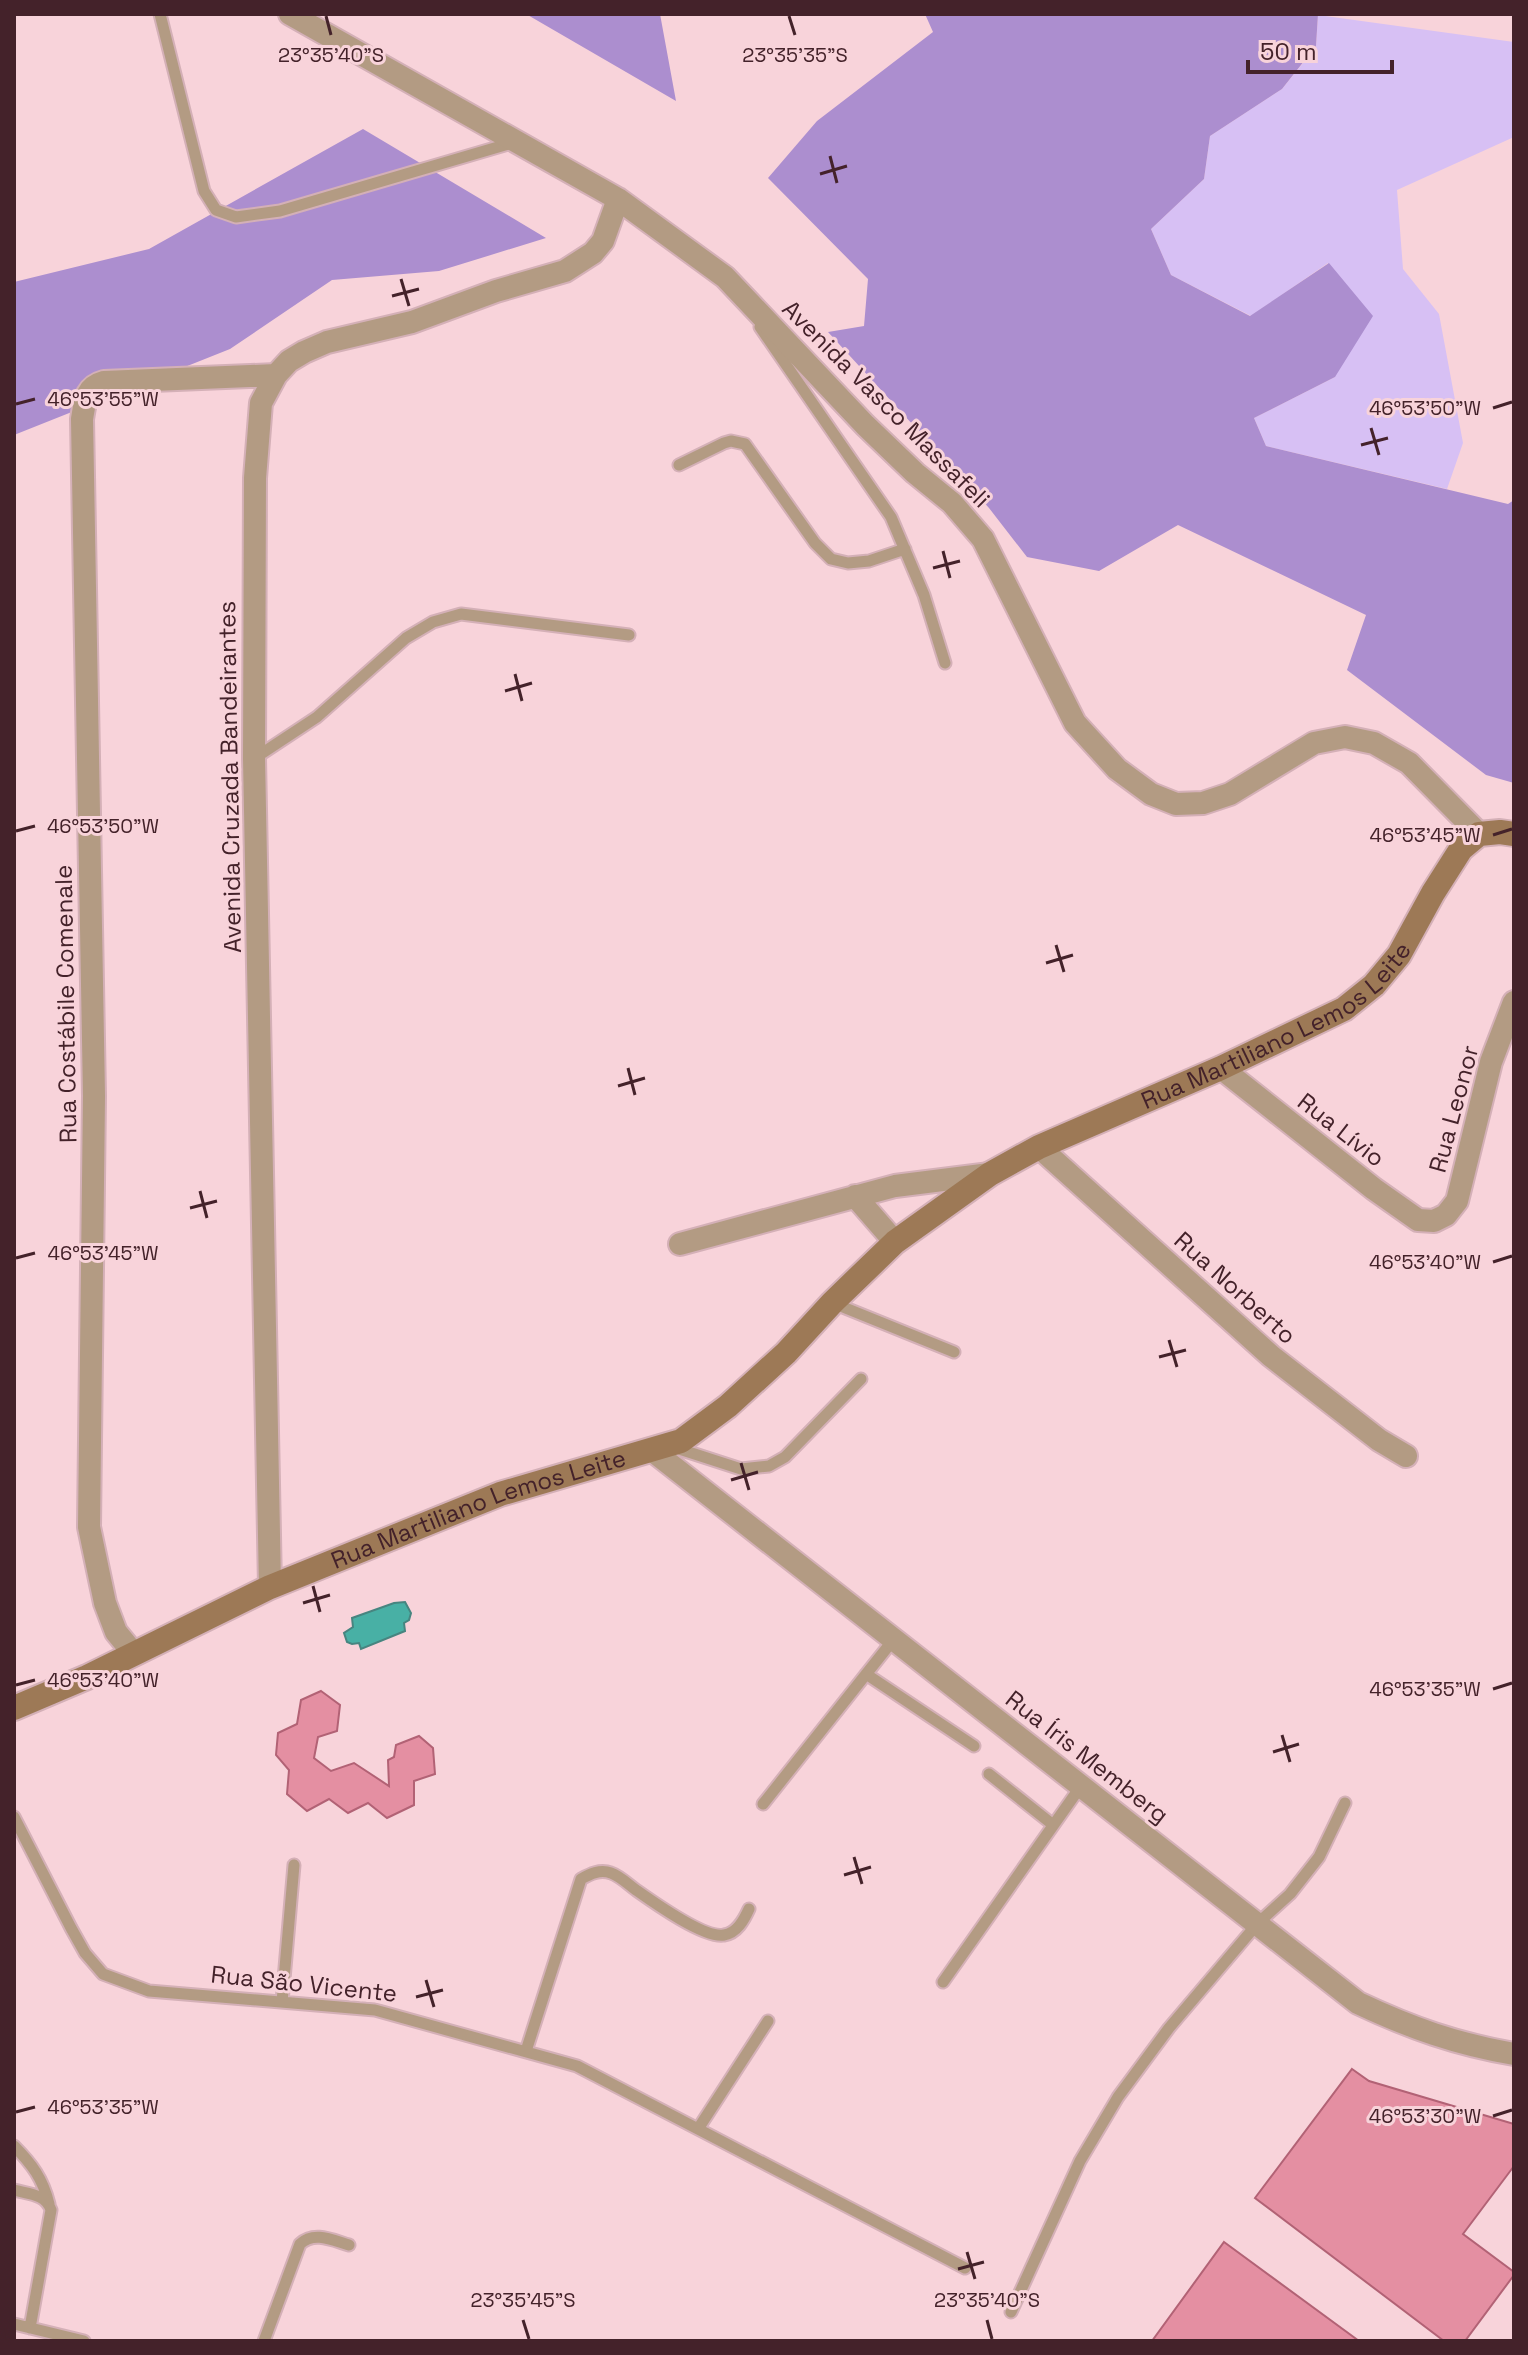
<svg xmlns="http://www.w3.org/2000/svg" width="1528" height="2355" viewBox="0 0 1528 2355" font-family="'Space Grotesk',sans-serif">
	<rect width="100%" height="100%" fill="#f8d3da"/>
	<!-- green -->
	<path fill="#d7c0f4" d="M1318 15 1514 42V137L1397 190 1403 269 1439 314 1463 443 1447 489 1266 446 1254 418 1335 377 1328 263 1251 316 1171 275 1151 229 1204 179 1210 136 1282 89 1316 47Z"/>
	<!-- forest -->
	<path fill="#ac8ecf" d="M526 14H660L676 101Z
		M925 14H1318L1316 46 1282 89 1210 136 1204 179 1151 229 1171 275 1250 316 1329 263 1373 316 1335 377 1254 418 1266 446 1508 504 1514 500V783L1486 775 1347 670 1366 615 1178 525 1099 571 1027 557 989 508 828 332 864 326 868 279 768 178 817 121 933 32Z
		M363 129 546 238 439 271 332 280 230 349 14 435V282L149 249Z"/>
	<!-- water -->
	<path fill="#48b0a5" stroke="#478580" stroke-width="2" d="M405 1602 411 1613 409 1620 404 1623 405 1631 361 1649 359 1643 352 1644 347 1642 344 1633 353 1627 352 1618 394 1603Z"/>
	<!-- building -->
	<path fill="#e48fa2" stroke="#b26275" stroke-width="2" d="M321 1691 340 1705 337 1731 318 1737 314 1758 331 1771 354 1763 389 1786 388 1760 394 1757 396 1745 419 1736 433 1748 435 1774 414 1781V1805L387 1818 368 1803 348 1813 329 1799 307 1811 287 1794 289 1770 276 1755 278 1733 297 1724 301 1700Z
		M1352 2069 1369 2081 1514 2124V2166L1463 2234 1514 2272V2275L1465 2341H1444L1255 2198Z
		M1224 2242 1359 2341H1152Z"/>
	<g fill="none" stroke-linecap="round" stroke-linejoin="round">
		<!-- lane casing -->
		<g stroke="#d4b0b7" stroke-width="15">
			<path id="lane" d="M160 14 204 191 216 210 236 217 280 211 515 142
				M760 327 891 517 924 595 945 663
				M679 465 724 443 731 441 745 444 815 543 831 559 848 563 869 561 905 549
				M255 758 317 717 406 638 433 622 461 614 629 635
				M833 1303 954 1352
				M673 1447 741 1469 769 1466 785 1457 861 1379
				M866 1674 974 1746
				M989 1774 1052 1824
				M763 1804 894 1639
				M14 1817 71 1928 85 1953 103 1974 149 1991 375 2010 577 2066 965 2268
				M943 1982 1081 1786
				M282 2002 294 1865
				M526 2051 581 1879C590 1874 600 1869 611 1873 620 1876 629 1885 636 1890 653 1902 705 1939 724 1935 737 1933 744 1920 749 1909
				M698 2129 768 2021
				M14 2146C32 2164 43 2179 49 2204
				M14 2190C29 2194 46 2194 51 2210L30 2328
				M1011 2312 1080 2161 1118 2097 1169 2028 1258 1923 1290 1894 1319 1857 1345 1803
				M14 2324 84 2341
				M264 2341 300 2244C314 2231 332 2240 349 2245"/>
		</g>
		<!-- street casing -->
		<g stroke="#d4b0b7" stroke-width="26">
			<path id="street" d="M290 14 618 199 725 277 865 425 915 473 952 503 983 539 1075 723 1117 769 1151 794 1176 804 1203 803 1230 794 1314 743 1345 737 1374 743 1409 763 1479 834
				M1221 1068 1374 1189 1418 1220 1434 1221 1446 1215 1457 1201 1491 1062 1514 1002
				M1039 1147 1271 1356 1379 1440 1406 1456
				M855 1196 895 1242
				M680 1244 895 1186 990 1174
				M653 1451 1358 2003C1411 2028 1456 2044 1514 2054
				M270 1587 254 758 255 478 261 403 276 375 289 361 304 352 327 342 412 322 496 291 565 271 593 253 603 241 618 199
				M134 1654 116 1632 105 1603 89 1527 94 1096 82 419C85 402 85 387 104 382L276 375"/>
		</g>
		<!-- secondary casing -->
		<g stroke="#d4b0b7" stroke-width="28">
			<g id="secondary">
				<path id="s1" d="M14 1708 87 1677 270 1587 500 1494 681 1441 728 1406 786 1353 832 1303 895 1242 990 1174 1039 1147 1221 1068 1344 1009 1374 985 1399 955 1433 893 1461 849 1479 834 1500 832 1514 834"/>
			</g>
		</g>
		<!-- lane -->
		<use href="#lane" stroke="#b39b83" stroke-width="11"/>
		<!-- street -->
		<use href="#street" stroke="#b39b83" stroke-width="22"/>
		<!-- secondary -->
		<use href="#secondary" stroke="#9d7956" stroke-width="24"/>
	</g>
	<!-- ticks -->
	<path fill="none" stroke="#44222a" stroke-width="3" d="M326 16 331 35M789 16 795 35M830 156 837 183M820 174 847 166M401 279 409 306M392 296 419 289M16 404 35 399M1493 408 1512 402M1371 428 1379 455M1361 445 1388 438M943 551 950 578M933 568 960 561M515 674 522 701M505 691 532 683M16 831 35 826M1493 835 1512 829M1056 945 1064 972M1046 963 1073 955M628 1068 635 1095M618 1086 645 1078M200 1191 207 1218M190 1208 217 1201M16 1258 35 1253M1493 1262 1512 1256M1169 1340 1177 1367M1159 1357 1186 1350M741 1463 749 1490M731 1480 758 1472M313 1586 320 1612M303 1603 330 1595M16 1685 35 1680M1493 1689 1512 1683M1282 1735 1290 1762M1273 1752 1299 1744M854 1857 862 1884M844 1875 871 1867M426 1980 434 2007M416 1997 443 1990M16 2112 35 2107M1493 2116 1512 2110M967 2252 975 2279M958 2269 984 2262M523 2320 529 2339M987 2320 992 2339"/>
	<g text-anchor="middle" stroke-width="6" stroke-linejoin="round" paint-order="stroke">
		<!-- street labels -->
		<g font-size="24" fill="#44222a" stroke="#f8d3da">
			<text transform="translate(886 404) rotate(45)" y="8">Avenida Vasco Massafeli</text>
			<text transform="translate(230 777) rotate(-91)" y="8">Avenida Cruzada Bandeirantes</text>
			<text transform="translate(66 1004) rotate(-91)" y="8">Rua Costábile Comenale</text>
			<text dy="8" stroke="none"><textPath href="#s1" startOffset="1454">Rua Martiliano Lemos Leite</textPath></text>
			<text transform="translate(1454 1109) rotate(-75)" y="8">Rua Leonor</text>
			<text transform="translate(1341 1130) rotate(38)" y="8">Rua Lívio</text>
			<text transform="translate(1235 1288) rotate(42)" y="8">Rua Norberto</text>
			<text dy="8" stroke="none"><textPath href="#s1" startOffset="506">Rua Martiliano Lemos Leite</textPath></text>
			<text transform="translate(1087 1757) rotate(38)" y="8">Rua Íris Memberg</text>
			<text transform="translate(304 1984) rotate(6)" y="8">Rua São Vicente</text>
		</g>
	</g>
	<g font-size="20" text-anchor="middle" fill="#44222a" stroke="#f8d3da" stroke-width="6" stroke-linejoin="round" paint-order="stroke">
		<text x="331" y="62">23°35'40"S</text>
		<text x="795" y="62">23°35'35"S</text>
		<text x="103" y="406">46°53'55"W</text>
		<text x="1425" y="415">46°53'50"W</text>
		<text x="103" y="833">46°53'50"W</text>
		<text x="1425" y="842">46°53'45"W</text>
		<text x="103" y="1260">46°53'45"W</text>
		<text x="1425" y="1269">46°53'40"W</text>
		<text x="103" y="1687">46°53'40"W</text>
		<text x="1425" y="1696">46°53'35"W</text>
		<text x="103" y="2114">46°53'35"W</text>
		<text x="1425" y="2123">46°53'30"W</text>
		<text x="523" y="2307">23°35'45"S</text>
		<text x="987" y="2307">23°35'40"S</text>
	</g>
	<!-- border -->
	<rect width="1528" height="2355" fill="none" stroke="#44222a" stroke-width="32"/>
	<!-- scale -->
	<path d="M1248 60v12h144v-12" fill="none" stroke="#44222a" stroke-width="4"/>
	<text x="1260" y="60" font-size="24" fill="#44222a" stroke="#f8d3da" stroke-width="6" paint-order="stroke">50 m</text>
</svg>
